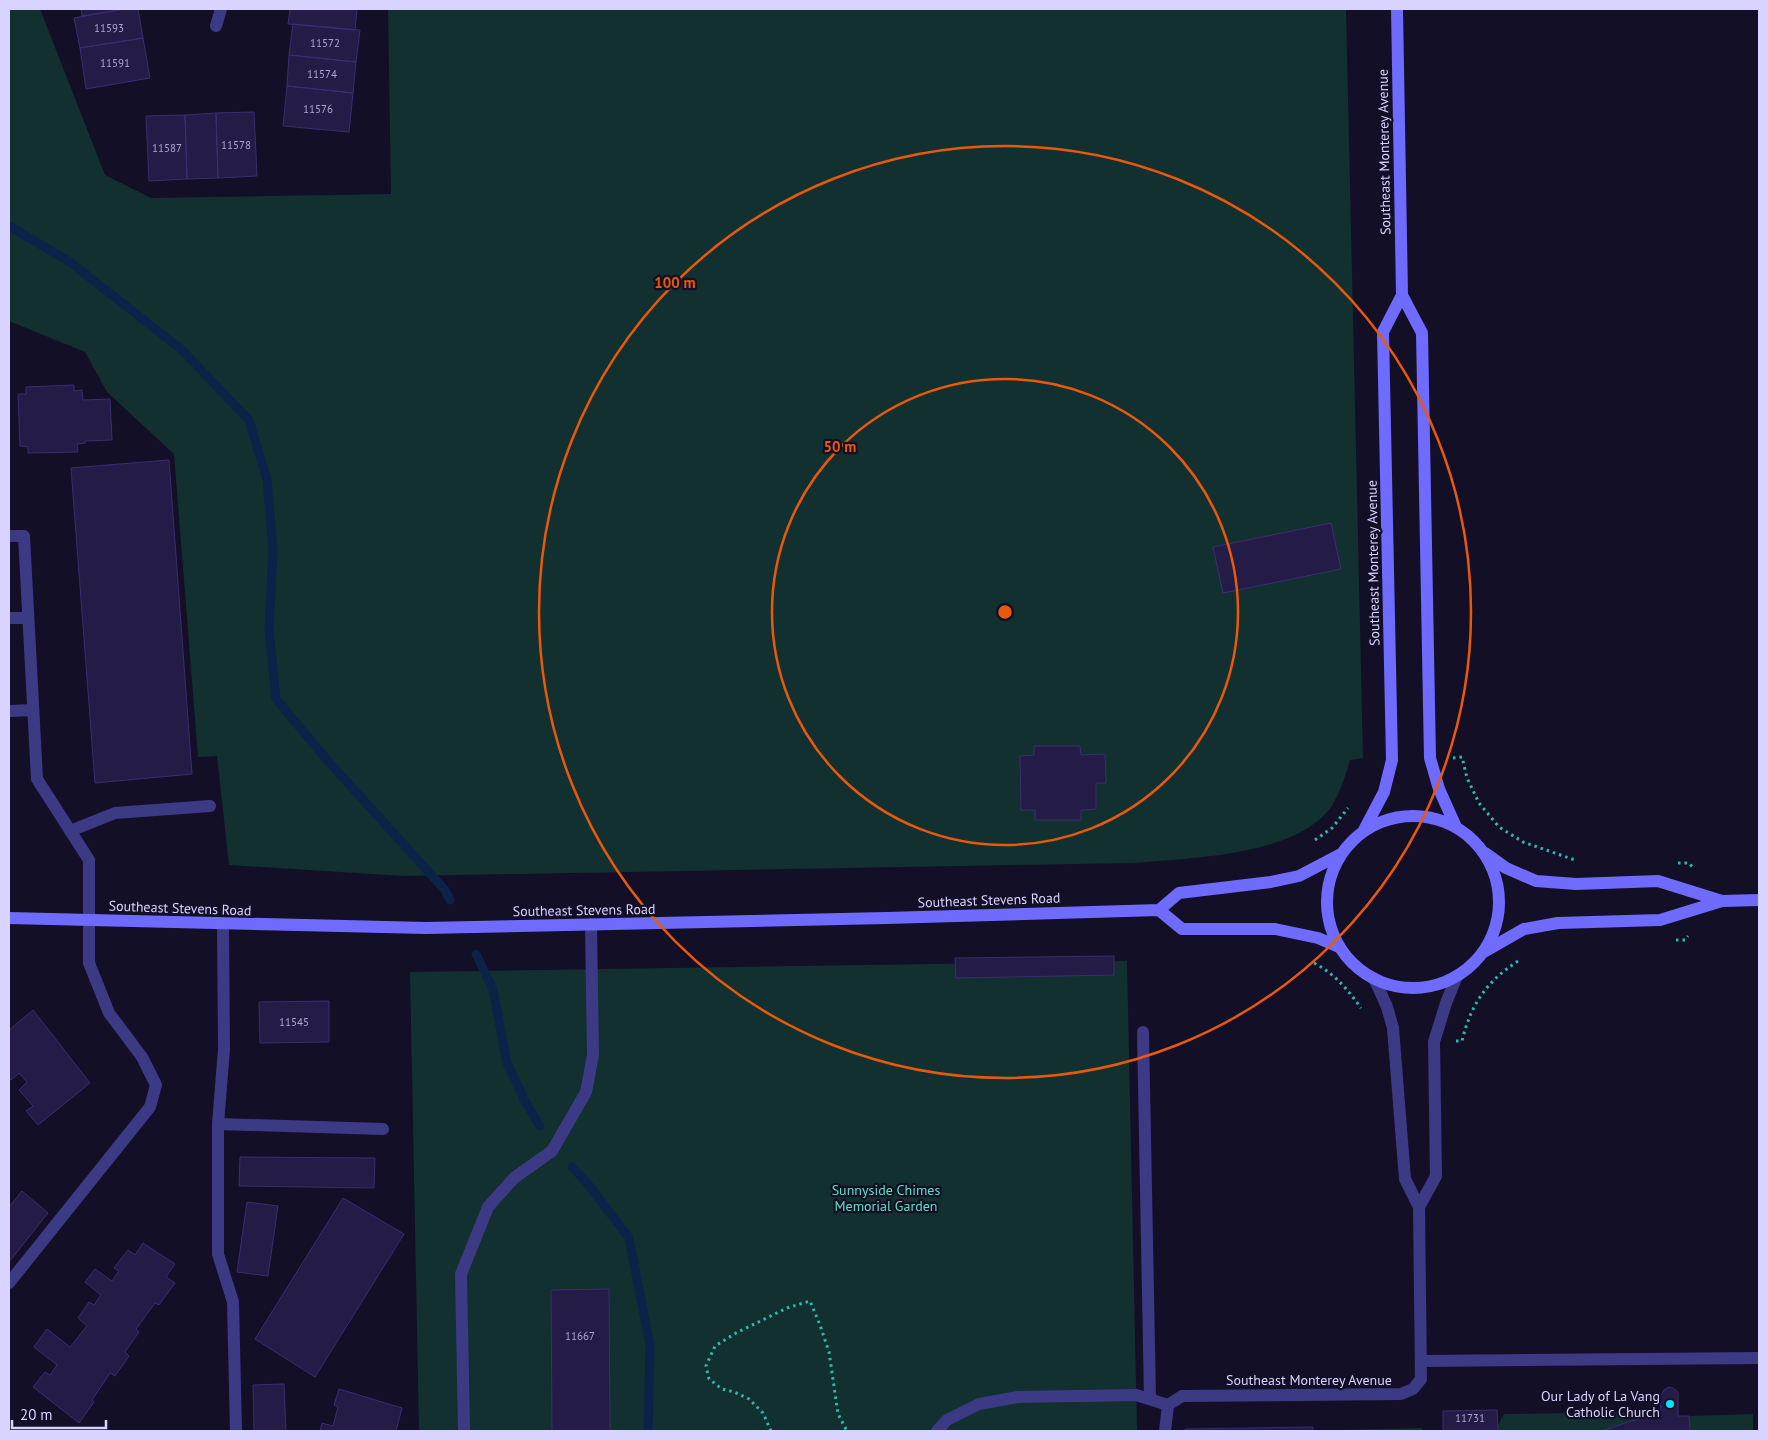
<svg xmlns="http://www.w3.org/2000/svg" width="1768" height="1440" viewBox="0 0 1768 1440" font-family="'PT Sans',sans-serif">
	<rect width="100%" height="100%" fill="#130f26"/>
	<!-- green -->
	<path fill="#12302f" d="M9 9H40L105 175 151 198 391 194 388 9H1346L1363 758 1350 760C1345 777 1339 798 1327 812 1289 856 1188 858 1134 863L404 876 229 865 217 756 198 757 174 454 107 392 85 352 9 321Z
		M1127 961 1137 1431H419L410 972Z
		M1661 1412V1417L1643 1418 1628 1422 1602 1431H1498V1425L1504 1414Z
		M1753 1414V1431H1690L1689 1416Z
		M1422 1428V1431H1338V1430Z"/>
	<g fill="none" stroke-linecap="round" stroke-linejoin="round">
		<!-- stream -->
		<path stroke="#0c2248" stroke-width="9" d="M9 226 70 262 182 350 249 420 267 480 273 551 269 630 276 699 328 761 445 890 450 900
			M476 954 493 989 507 1063 526 1103 540 1126
			M572 1167 588 1184 629 1238 650 1345 648 1431"/>
	</g>
	<!-- building -->
	<path fill="#241b47" stroke="#3b2d73" d="M81 9H125L82 16Z
		M125 9H138L143 38 80 48 74 18Z
		M290 9H357L355 30 288 24Z
		M293 24 360 30 356 62 289 55Z
		M143 38 150 78 86 89 80 48Z
		M289 55 356 62 353 93 287 86Z
		M287 86 353 93 349 132 283 126Z
		M254 112 257 176 218 178 216 113Z
		M216 113 218 178 187 179 185 115Z
		M185 115 187 179 149 181 146 116Z
		M74 385V391L82 390 83 400 110 399 112 440 85 441V443L77 444 78 452 28 453V447L20 446 18 394H26V387Z
		M169 460 192 774 95 783 71 468Z
		M1331 523 1341 569 1223 593 1213 547Z
		M1034 746H1080L1081 755 1105 754 1106 783H1096V809L1081 810V820H1035V810H1021L1020 756 1034 755Z
		M1114 956V975L956 978 955 958Z
		M329 1001V1042L260 1043 259 1002Z
		M33 1010 90 1083 38 1125 26 1111 33 1106 19 1090 27 1082 19 1073 11 1080 9 1077V1030Z
		M240 1157 375 1158 374 1188 239 1186Z
		M22 1191 48 1213 9 1262V1207Z
		M343 1198 404 1234 315 1377 255 1339Z
		M247 1202 278 1206 268 1276 237 1272Z
		M143 1243 175 1264 166 1277 175 1283 159 1305 155 1303 136 1329 139 1332 125 1352 129 1356 115 1376 110 1373 92 1400 94 1402 79 1423 33 1387 45 1372 50 1375 57 1365 34 1347 47 1329 70 1347 87 1326 78 1318 89 1302 94 1305 101 1295 85 1282 95 1269 112 1281 119 1271 114 1268 128 1250 135 1255Z
		M609 1289 610 1431H552L551 1290Z
		M284 1384 286 1431H254L253 1385Z
		M1669 1387 1673 1388 1678 1392V1416H1689L1690 1431H1602L1628 1422 1643 1418 1661 1417 1660 1396 1664 1390Z
		M339 1389 402 1408 396 1431H320L322 1423 333 1426 338 1407 334 1405Z
		M1497 1410 1498 1431H1443V1411Z
		M1313 1427V1431H1185V1429Z"/>
	<g fill="none" stroke-linecap="round" stroke-linejoin="round">
		<!-- path -->
		<path stroke="#2fb8b0" stroke-width="3" stroke-dasharray="2.5 4" stroke-linecap="butt" d="M1453 758 1462 757 1467 778 1479 803 1499 827 1523 842 1575 860
			M1315 840 1332 828 1348 808
			M1678 863H1689L1694 869
			M1676 940H1685L1688 936
			M1314 963C1335 974 1348 990 1361 1008
			M1456 1041H1462C1471 1004 1486 982 1518 961
			M771 1431 763 1413 749 1399 734 1392 722 1389 709 1379 706 1366 715 1346 736 1333 787 1308 810 1301 820 1325 829 1352 838 1414 847 1431"/>
		<!-- lane -->
		<path stroke="#3d3a85" stroke-width="12" d="M9 536H24L37 779 89 860V963L109 1013 142 1057 156 1085 150 1107 9 1283
			M9 618H28
			M9 711 33 710
			M70 831 115 813 210 806
			M223 924 224 1049 218 1124V1254L233 1302 236 1431
			M1143 1032 1150 1399
			M218 1124 383 1129
			M1421 1361 1759 1358
			M464 1431 461 1274 488 1207 514 1178 552 1151 586 1092 593 1055 591 924
			M937 1431 947 1420 979 1404 1018 1397 1136 1395 1168 1405"/>
		<!-- street -->
		<path stroke="#3d3a85" stroke-width="12" d="M216 26 221 9
			M1419 1207 1436 1176 1434 1042 1446 1003 1457 976
			M1165 1431 1168 1405 1182 1396 1401 1394 1413 1389 1421 1379 1419 1207 1405 1179 1393 1028 1387 1007 1374 978"/>
		<!-- secondary -->
		<path stroke="#6f6bff" stroke-width="12" d="M1397 9 1402 295 1422 333 1430 758 1439 789 1456 827
			M1327 902a86 86 0 1 1 172 0a86 86 0 1 1-172 0Z
			M1364 830 1384 792 1392 760 1383 332 1402 295
			M1485 853 1506 868 1536 881 1576 884 1658 881 1722 901
			M1159 910 1182 929H1275L1318 938 1339 947
			M9 918 426 928 886 918 1159 910 1179 893 1271 882 1299 876 1341 854
			M1482 953 1524 929 1558 923 1660 920 1722 901 1759 900"/>
	</g>
	<!-- distance rings -->
	<g fill="none" stroke="#e8590c" stroke-width="2.5">
		<circle cx="1005" cy="612" r="233"/>
		<circle cx="1005" cy="612" r="466"/>
	</g>
	<!-- markers -->
	<circle fill="#00e5ff" stroke="#130f26" stroke-width="2" cx="1670" cy="1404" r="5"/>
	<g text-anchor="middle" stroke-width="4.5" stroke-linejoin="round" paint-order="stroke">
		<!-- number labels -->
		<g font-size="11" fill="#aca6d1">
			<text x="109" y="32">11593</text>
			<text x="325" y="47">11572</text>
			<text x="115" y="67">11591</text>
			<text x="322" y="78">11574</text>
			<text x="318" y="113">11576</text>
			<text x="236" y="149">11578</text>
			<text x="167" y="152">11587</text>
			<text x="294" y="1026">11545</text>
			<text x="580" y="1340">11667</text>
			<text x="1470" y="1422">11731</text>
		</g>
		<!-- street labels -->
		<g font-size="14" fill="#d9d4ff" stroke="#130f26">
			<text transform="translate(1384 152) rotate(-91)" y="5">Southeast Monterey Avenue</text>
			<text transform="translate(1373 563) rotate(-91)" y="5">Southeast Monterey Avenue</text>
			<text transform="translate(989 900) rotate(-2)" y="5">Southeast Stevens Road</text>
			<text transform="translate(180 908) rotate(2)" y="5">Southeast Stevens Road</text>
			<text transform="translate(584 910) rotate(-1)" y="5">Southeast Stevens Road</text>
			<text x="1309" y="1385">Southeast Monterey Avenue</text>
		</g>
		<!-- park labels -->
		<g font-size="14" fill="#5fe0c0" stroke="#130f26">
			<text x="886" y="1195">Sunnyside Chimes<tspan x="886" dy="16">Memorial Garden</tspan></text>
		</g>
		<!-- poi labels -->
		<g font-size="14" fill="#d9d4ff" stroke="#130f26" text-anchor="end">
			<text x="1660" y="1401">Our Lady of La Vang<tspan x="1660" dy="16">Catholic Church</tspan></text>
		</g>
	</g>
	<circle cx="1005" cy="612" r="8" fill="#e8590c" stroke="#130f26" stroke-width="2.5"/>
	<g font-size="15" text-anchor="middle" font-weight="bold" fill="#e8590c" stroke="#130f26" stroke-width="4.5" stroke-linejoin="round" paint-order="stroke">
		<text x="675" y="288">100 m</text>
		<text x="840" y="452">50 m</text>
	</g>
	<!-- border -->
	<rect width="1768" height="1440" fill="none" stroke="#d9d4ff" stroke-width="20"/>
	<!-- scale -->
	<path d="M12 1420v8h94v-8" fill="none" stroke="#d9d4ff" stroke-width="2.5"/>
	<text x="20" y="1420" font-size="15" fill="#d9d4ff" stroke="#130f26" stroke-width="4" paint-order="stroke">20 m</text>
</svg>
